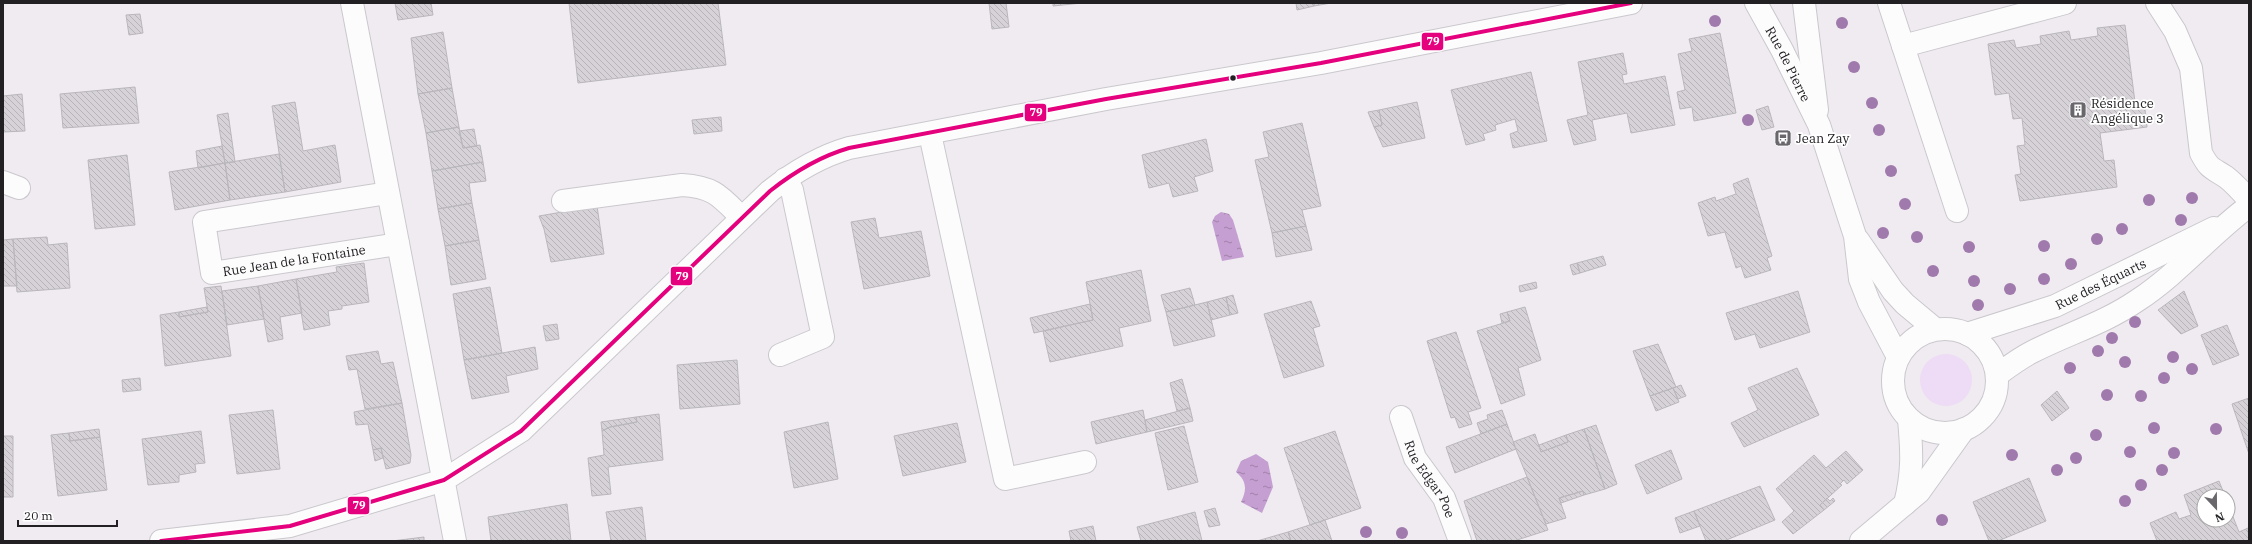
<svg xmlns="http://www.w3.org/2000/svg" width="2252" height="544" viewBox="0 0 2252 544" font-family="'IBM Plex Serif',serif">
	<defs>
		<pattern id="water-ripples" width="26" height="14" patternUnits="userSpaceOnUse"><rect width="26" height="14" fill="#c59fd2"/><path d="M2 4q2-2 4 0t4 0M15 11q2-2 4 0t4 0" fill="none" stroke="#a081aa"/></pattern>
		<pattern id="building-back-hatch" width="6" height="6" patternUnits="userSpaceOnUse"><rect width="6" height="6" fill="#d6d2d7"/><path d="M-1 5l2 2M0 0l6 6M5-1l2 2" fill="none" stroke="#b7b4b8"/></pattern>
	</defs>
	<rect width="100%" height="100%" fill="#efebf1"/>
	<!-- green -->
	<path fill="#eedbf5" d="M1920 380a26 26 0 1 1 52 0a26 26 0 1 1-52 0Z"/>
	<!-- water -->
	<path fill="url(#water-ripples)" d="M1221 212 1229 214 1233 220 1244 257 1222 261 1212 222 1215 216Z
		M1256 454 1268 462 1273 487 1262 513 1241 502C1247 490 1247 481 1236 472L1241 461Z"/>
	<!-- building -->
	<path fill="url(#building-back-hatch)" stroke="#bab7bc" d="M395 3H431L433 15 398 20Z
		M569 3H718L726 65 578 83Z
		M989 3H1006L1009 27 992 29Z
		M1053 3H1082L1053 6Z
		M1296 3H1314V6L1297 10Z
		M1314 3H1331L1314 6Z
		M140 14 143 33 129 35 126 15Z
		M2125 25 2135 102 2144 101 2147 127 2100 133 2104 161 2114 160 2117 187 2020 201 2015 175 2021 174 2017 146 2025 145 2022 118 2013 119 2009 93 1995 95 1988 44 2014 40 2016 48 2041 44 2040 36 2069 31 2071 40 2098 36 2097 28Z
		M443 32 452 88 418 94 411 38Z
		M1720 33 1736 113 1694 121 1692 107 1680 109 1677 92 1685 90 1678 54 1692 51 1689 39Z
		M1623 53 1627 74 1622 75 1624 84 1665 76 1675 125 1631 133 1627 113 1592 120 1596 140 1574 145 1567 120 1588 115 1578 62Z
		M1531 72 1547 141 1513 148 1510 134 1518 131 1515 119 1495 125 1496 130 1483 134 1485 140 1466 145 1451 90Z
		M135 87 139 123 63 128 60 94Z
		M452 88 459 127 426 133 418 94Z
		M22 94 25 131 3 132V96Z
		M295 102 303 151 335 145 341 182 285 192 272 106Z
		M1417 102 1425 138 1383 147 1374 127 1382 125 1379 110Z
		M1768 106 1774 127 1762 130 1756 110Z
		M1379 110 1382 125 1374 127 1368 112Z
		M228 113 235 162 225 163 217 115Z
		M721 117 722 131 694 134 692 120Z
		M1302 123 1321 206 1302 210 1306 226 1272 233 1255 160 1269 157 1263 132Z
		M459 127 463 148 480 145 483 162 432 171 426 133Z
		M474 129 477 146 463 148 459 131Z
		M1206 139 1213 171 1194 177 1198 191 1173 197 1169 183 1149 188 1142 155Z
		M222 146 225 163 198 168 196 151Z
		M279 154 285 192 230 200 225 163Z
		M127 155 135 225 95 229 88 160Z
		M483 162 486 181 469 183 472 203 438 209 432 171Z
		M225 163 230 200 175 210 169 172Z
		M1748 178 1772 256 1767 258 1771 270 1745 278 1741 266 1736 268 1725 232 1708 236 1698 203 1715 197 1716 201 1736 194 1733 184Z
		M472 203 479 240 445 246 438 209Z
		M597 206 604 254 551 262 544 229 539 216Z
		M875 218 879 238 921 231 930 276 864 289 851 222Z
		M1306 226 1312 250 1276 257 1272 233Z
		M47 237 48 245 67 243 70 288 17 292 13 239Z
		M13 239 17 286H3V240Z
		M479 240 486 279 451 285 445 246Z
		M1603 256 1606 265 1580 273 1577 263Z
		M364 263 369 302 342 306V309L328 311 330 325 304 330 296 279 337 272 336 267Z
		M1577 263 1580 273 1573 275 1570 265Z
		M1141 270 1151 321 1119 328 1123 346 1050 362 1043 331 1093 320 1086 282Z
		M296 279 302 313 280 317 283 339 268 342 258 286Z
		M1536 282 1537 288 1520 292 1519 286Z
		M221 286 231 356 165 366 160 315 179 312V317L208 312 204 288Z
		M258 286 264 319 227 325 222 291Z
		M490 287 502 353 464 360 453 294Z
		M1190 288 1195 305 1166 312 1161 295Z
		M1798 291 1810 332 1760 348 1755 334 1735 340 1726 313Z
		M2184 291 2198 326 2181 334 2158 310Z
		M1233 295 1238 313 1230 315 1226 297Z
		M1226 297 1230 315 1211 320 1207 302Z
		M1311 301 1320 326 1313 328 1324 366 1284 378 1264 314Z
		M1207 302 1215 336 1174 346 1166 312Z
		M1090 304 1093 320 1034 333 1030 318Z
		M207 307 208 312 179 317V312Z
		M1525 307 1541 360 1518 368 1525 395 1501 404 1477 331 1510 321 1507 312Z
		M1507 312 1510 321 1502 323 1500 314Z
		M557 324 559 339 546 341 543 326Z
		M2227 325 2239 355 2213 365 2201 335Z
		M1456 332 1481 408 1468 412 1472 424 1459 428 1455 417 1451 418 1427 341Z
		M1658 344 1676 387 1650 396 1633 351Z
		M535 347 538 369 506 376 509 392 472 399 464 360Z
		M378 351 381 364 393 362 402 403 365 409 357 369 349 370 346 356Z
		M737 360 740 404 680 409 677 365Z
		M1797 368 1819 415 1744 447 1731 423 1758 410 1748 388Z
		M140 378 141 390 123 392 122 380Z
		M1182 379 1190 408 1177 411 1170 383Z
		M1681 385 1686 396 1678 399 1673 388Z
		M1673 388 1679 402 1656 411 1650 396Z
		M2057 391 2069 408 2052 421 2041 405Z
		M2249 398V454L2232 404Z
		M402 403 411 455 410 463 386 469 381 448 373 450 368 424 356 425 354 412Z
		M1190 408 1193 421 1147 432 1145 420Z
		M273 410 280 469 237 474 229 415Z
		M1143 410 1147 432 1096 444 1091 422Z
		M1502 410 1507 424 1481 434 1477 423 1488 419 1487 415Z
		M659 414 663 460 608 467 611 494 592 496 588 458 604 455 602 431 610 427 637 422 636 417Z
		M636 417 637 422 610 427 602 431 601 422Z
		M828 422 838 479 794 488 784 432Z
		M957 423 966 462 903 476 894 436Z
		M1507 424 1516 449 1455 473 1446 447Z
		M1596 425 1617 484 1605 489 1584 429Z
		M1184 426 1198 482 1168 490 1155 433Z
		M99 429 100 437 70 441 69 433Z
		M1584 429 1605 489 1584 495 1583 491 1559 498 1566 518 1546 524 1513 442 1535 434 1541 452 1568 442 1566 435Z
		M201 431 205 463 195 464 196 472 179 475V482L148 485 142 439Z
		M1335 431 1361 508 1310 525 1284 448Z
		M69 433 70 441 100 437 107 490 58 496 51 435Z
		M1566 435 1568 442 1541 452 1539 445Z
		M3 436H13V497H3Z
		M381 448 383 458 375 461 373 450Z
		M1671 450 1682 479 1647 494 1635 465Z
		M1846 451 1863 470 1847 484 1844 480 1840 484 1842 485 1820 505 1824 510 1793 534 1782 522 1794 511 1776 489 1814 455 1826 468Z
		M1527 477 1548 530 1514 541H1477L1464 501Z
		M2029 478 2046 521 1998 541H1989L1973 502Z
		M2219 481 2225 496H2204V520H2228V504L2239 532 2248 528 2249 541H2157L2150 523 2176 512 2179 519 2191 515 2184 495Z
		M1760 486 1775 520 1724 541H1706L1694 511Z
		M1583 491 1584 495 1561 503 1559 498Z
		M1827 498 1830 501 1833 498 1835 501 1824 510 1820 505Z
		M567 504 571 541H491L488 517Z
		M642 507 646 541H611L606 512Z
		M1215 508 1220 525 1209 527 1204 511Z
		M1694 511 1700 526 1680 533 1675 518Z
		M1195 512 1202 541H1141L1137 527Z
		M1325 520 1332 541H1291L1288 532Z
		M1093 526 1096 541H1071L1069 531Z
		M1288 532 1291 541H1257Z
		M424 537V541H392Z"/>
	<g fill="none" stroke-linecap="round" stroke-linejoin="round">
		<!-- minor casing -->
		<g stroke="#cbc8cd" stroke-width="24">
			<g id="minor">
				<path d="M352 3 455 541"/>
				<path id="s1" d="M1756 3 1782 50 1819 125 1855 236 1860 279 1869 302 1898 357"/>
				<path d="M1804 3 1817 110"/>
				<path d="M1889 3 1957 211"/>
				<path d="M2157 3 2175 31 2191 68 2201 153C2210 170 2211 167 2226 177 2234 183 2242 192 2249 200"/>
				<path d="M1903 46 2065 3"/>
				<path d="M930 134 1005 479 1085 462"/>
				<path d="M3 182 19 188"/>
				<path id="s2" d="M388 193 204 222 212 273 398 244"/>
				<path d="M563 201 682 185C714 187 720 196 741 217"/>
				<path d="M1858 240 1893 291 1905 304 1935 329"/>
				<circle cx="1945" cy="381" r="52"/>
				<path id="s3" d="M1967 334 2055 306 2214 228"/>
				<path d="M780 355 823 337 792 190 785 179"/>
				<path d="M1997 375C2008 367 2020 358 2032 352 2069 333 2103 324 2138 300 2179 273 2210 235 2249 206"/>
				<path id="s4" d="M1401 417 1415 458 1444 498 1460 541"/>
				<path d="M1905 504C1913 472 1912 452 1909 419"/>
				<path d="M161 541 290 526 444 480 521 431 770 191C794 172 818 157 849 148L1106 99 1321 63 1631 3"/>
				<path d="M1861 541 1919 492 1964 429"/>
			</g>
		</g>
		<!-- minor -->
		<use href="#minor" stroke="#fdfcfd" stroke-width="22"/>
		<!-- bus-1 casing -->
		<g stroke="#fff" stroke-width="7">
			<path id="bus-1" d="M161 541 290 526 444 480 521 431 770 191C794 172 818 157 849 148L1106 99 1321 63 1631 3"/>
		</g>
		<!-- bus-1 -->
		<use href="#bus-1" stroke="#e5007d" stroke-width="4"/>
	</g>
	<!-- trees -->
	<g fill="#a07aac">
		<circle cx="1715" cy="21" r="6"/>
		<circle cx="1842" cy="23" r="6"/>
		<circle cx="1854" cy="67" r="6"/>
		<circle cx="1872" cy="103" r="6"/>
		<circle cx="1748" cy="120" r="6"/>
		<circle cx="1879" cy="130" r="6"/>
		<circle cx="1891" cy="171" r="6"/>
		<circle cx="2192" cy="198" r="6"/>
		<circle cx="2149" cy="200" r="6"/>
		<circle cx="1905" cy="204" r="6"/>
		<circle cx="2181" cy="220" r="6"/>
		<circle cx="2122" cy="229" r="6"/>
		<circle cx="1883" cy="233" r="6"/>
		<circle cx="1917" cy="237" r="6"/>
		<circle cx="2097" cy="239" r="6"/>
		<circle cx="2044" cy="246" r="6"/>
		<circle cx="1969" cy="247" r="6"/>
		<circle cx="2071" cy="264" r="6"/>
		<circle cx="1933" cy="271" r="6"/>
		<circle cx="2044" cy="279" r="6"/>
		<circle cx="1974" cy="281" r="6"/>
		<circle cx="2010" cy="289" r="6"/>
		<circle cx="1978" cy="305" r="6"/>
		<circle cx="2135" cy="322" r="6"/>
		<circle cx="2112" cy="338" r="6"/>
		<circle cx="2098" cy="351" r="6"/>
		<circle cx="2173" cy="357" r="6"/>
		<circle cx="2125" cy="362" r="6"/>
		<circle cx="2070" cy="368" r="6"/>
		<circle cx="2192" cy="369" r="6"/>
		<circle cx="2164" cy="378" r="6"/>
		<circle cx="2107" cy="395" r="6"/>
		<circle cx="2141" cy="396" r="6"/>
		<circle cx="2154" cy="428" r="6"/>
		<circle cx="2216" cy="429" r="6"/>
		<circle cx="2096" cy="435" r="6"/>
		<circle cx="2130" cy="452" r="6"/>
		<circle cx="2174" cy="453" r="6"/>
		<circle cx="2012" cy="455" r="6"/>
		<circle cx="2076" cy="458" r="6"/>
		<circle cx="2057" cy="470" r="6"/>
		<circle cx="2162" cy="470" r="6"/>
		<circle cx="2141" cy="485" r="6"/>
		<circle cx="2125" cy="501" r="6"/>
		<circle cx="1942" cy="520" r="6"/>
		<circle cx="1366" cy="532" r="6"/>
		<circle cx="1402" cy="533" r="6"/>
	</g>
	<!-- icons -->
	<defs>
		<g id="building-square" transform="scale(0.9)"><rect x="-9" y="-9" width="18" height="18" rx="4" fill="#6a676c" stroke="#fff"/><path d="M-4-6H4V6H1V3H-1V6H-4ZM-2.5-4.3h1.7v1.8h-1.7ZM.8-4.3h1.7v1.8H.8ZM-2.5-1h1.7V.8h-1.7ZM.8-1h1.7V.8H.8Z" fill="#fff"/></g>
		<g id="bus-square" transform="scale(0.9)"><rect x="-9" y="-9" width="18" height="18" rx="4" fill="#6a676c" stroke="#fff"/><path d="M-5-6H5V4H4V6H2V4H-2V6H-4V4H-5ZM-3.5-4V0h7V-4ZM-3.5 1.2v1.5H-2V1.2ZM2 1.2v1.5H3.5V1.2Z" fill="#fff"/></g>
	</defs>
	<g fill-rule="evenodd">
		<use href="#building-square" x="2078" y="110"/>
		<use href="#bus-square" x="1783" y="138"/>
	</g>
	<!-- markers -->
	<circle fill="#232024" stroke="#fff" stroke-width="1.5" cx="1233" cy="78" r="3.5"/>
	<g text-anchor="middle" stroke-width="3.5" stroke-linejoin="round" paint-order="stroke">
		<!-- street labels -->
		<g font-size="13" fill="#232024" stroke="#fff">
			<text dy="5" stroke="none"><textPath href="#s1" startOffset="69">Rue de Pierre</textPath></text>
			<text dy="5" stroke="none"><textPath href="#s2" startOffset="321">Rue Jean de la Fontaine</textPath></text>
			<text dy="5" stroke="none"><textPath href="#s3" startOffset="143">Rue des Équarts</textPath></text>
			<text dy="5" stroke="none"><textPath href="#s4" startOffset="69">Rue Edgar Poe</textPath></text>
		</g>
		<!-- poi labels -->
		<g font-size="13" fill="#232024" stroke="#fff" text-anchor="start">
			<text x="2091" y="108">Résidence<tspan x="2091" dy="15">Angélique 3</tspan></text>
			<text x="1796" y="143">Jean Zay</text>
		</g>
	</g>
	<g stroke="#fff" stroke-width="1.5">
		<rect x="1421" y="32" width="23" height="19" rx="4" fill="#e5007d"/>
		<rect x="1024" y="103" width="23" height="19" rx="4" fill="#e5007d"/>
		<rect x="670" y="266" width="23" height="20" rx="4" fill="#e5007d"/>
		<rect x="347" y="496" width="23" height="19" rx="4" fill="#e5007d"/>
	</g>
	<g font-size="11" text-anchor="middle" font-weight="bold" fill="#fff">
		<text x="1433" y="45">79</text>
		<text x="1036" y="116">79</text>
		<text x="682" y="280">79</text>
		<text x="359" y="509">79</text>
	</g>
	<!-- border -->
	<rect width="2252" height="544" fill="none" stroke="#232024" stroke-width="8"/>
	<!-- north arrow -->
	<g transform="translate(2216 508) rotate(158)"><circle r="19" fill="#ffffff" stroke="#a7a6a7"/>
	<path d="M0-3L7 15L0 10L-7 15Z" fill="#6a676c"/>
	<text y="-6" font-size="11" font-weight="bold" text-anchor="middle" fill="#232024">N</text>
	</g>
	<!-- scale -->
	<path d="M18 520v6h99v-6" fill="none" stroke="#232024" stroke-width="2"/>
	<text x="24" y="520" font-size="12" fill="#232024" stroke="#ffffff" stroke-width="3" paint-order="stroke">20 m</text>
</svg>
